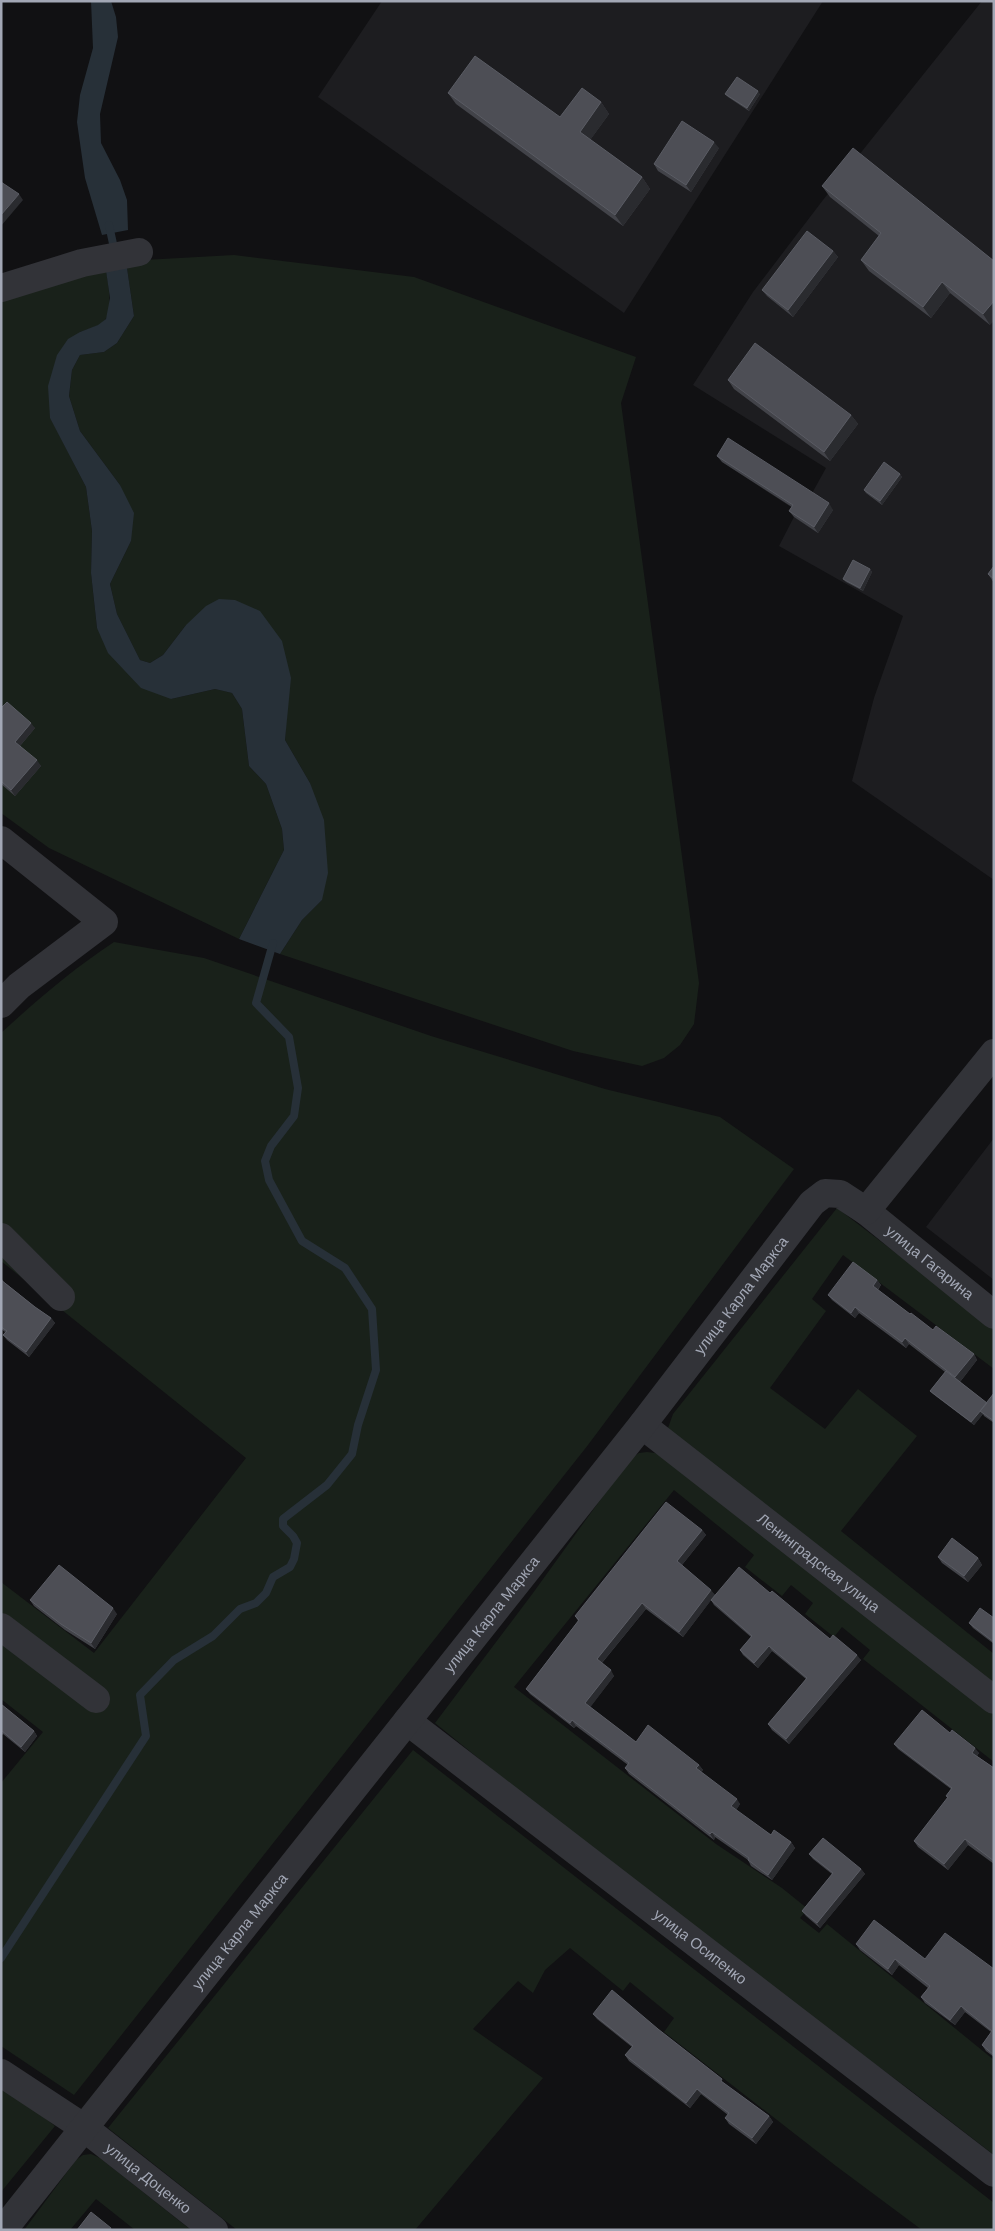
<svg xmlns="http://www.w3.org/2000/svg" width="995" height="2231" viewBox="0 0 995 2231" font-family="Helvetica,sans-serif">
	<rect width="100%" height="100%" fill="#111113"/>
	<!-- built -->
	<path fill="#1d1d20" d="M382 1H823L624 313 318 97Z
		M982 1H994V880L852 781 874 698 903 616 779 546 797 511 722 462 733 445 811 495 826 468 693 385 753 292 823 200Z
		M994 1138V1280L926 1227Z"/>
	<!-- green -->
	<path fill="#19211a" d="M234 255 414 277 636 357 621 403 699 983 694 1024 680 1045 664 1058 642 1066 573 1051 280 954 302 920 322 900 310 783 285 740 287 709 186 625 163 655 150 663 140 660 117 614 110 584 131 541 120 485 80 431 69 396 72 370 80 355 104 352 117 343 134 316 126 261Z
		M105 264C107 278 114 308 105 320 99 327 88 329 80 332L50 417 86 487 92 531 91 573 97 628 171 699 215 689 232 693 242 709 249 766 266 784 282 829 284 850 239 939 49 848 1 813V299Z
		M114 942 204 958 431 1036 605 1089 720 1117 794 1169 588 1445 74 2095 1 2046V1783L43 1732 1 1699V1582L94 1653 246 1458 1 1261V1033C37 1000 73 969 114 942Z
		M837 1208 994 1328V1369L843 1255 812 1299 826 1311 770 1388 825 1429 858 1389 917 1436 841 1531 994 1654V1687L670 1433 668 1428 673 1414Z
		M647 1452 655 1453 671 1460 994 1715V1762L863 1659 870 1650 842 1627 834 1637 805 1614 813 1603 791 1585 782 1596 745 1567 754 1555 674 1490 514 1687 716 1844 782 1888 808 1909 800 1918 819 1933 827 1924 994 2060V2155L910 2090 664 1909 435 1723 533 1593 629 1460 639 1453Z
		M413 1750 994 2203V2230H922L836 2166 664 2032 674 2018 630 1982 623 1991 570 1948 545 1970 533 1993 518 1981 473 2029 543 2078 415 2230H237L108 2128Z
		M1 2084 55 2126 1 2192Z
		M91 2154 100 2158 191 2230H135L96 2199 70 2230H24L76 2160 83 2155Z"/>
	<!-- water -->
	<path fill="#273038" d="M91 1H111L116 17 118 37 100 114 101 143 120 180 127 200 128 230 102 235 85 178 77 122 80 95 93 48Z
		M126 261 134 316 117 343 104 352 80 355 72 370 69 396 80 431 120 485 134 513 131 541 110 584 117 614 140 660 150 663 163 655 186 625 206 606 219 599 235 600 260 611 282 641 291 678 285 740 310 783 324 820 328 873 322 900 302 920 280 954 239 939 284 850 282 829 266 784 249 766 242 709 232 693 215 689 171 699 141 688 108 653 97 628 91 573 92 531 86 487 50 418 48 386 57 355 68 339 80 332 98 325 106 319 110 298 105 264Z"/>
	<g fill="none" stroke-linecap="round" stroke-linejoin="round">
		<!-- stream -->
		<path stroke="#273038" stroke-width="8" d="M109 225 115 253
			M1 1958 146 1736 140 1695 174 1660 213 1636 240 1609 256 1603 266 1593 273 1577 290 1567 294 1559 297 1543 293 1536 283 1526V1519L327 1485 352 1454 358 1425 376 1370 372 1309 345 1268 302 1241 269 1180 265 1161 271 1146 294 1116 298 1088 289 1037 256 1003 273 943"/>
		<!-- street -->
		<g stroke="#323338" stroke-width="28">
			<path d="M1 288 82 263 139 252"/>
			<path d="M1 840 104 922 19 986 1 1004"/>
			<path id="s1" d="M866 1211 994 1315"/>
			<path d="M1 1237 61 1297"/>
			<path id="s2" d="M642 1425 994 1700"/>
			<path d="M1 1627 96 1699"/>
			<path id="s3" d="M407 1721 994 2173"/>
			<path id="s4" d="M1 2073 83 2127 214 2230"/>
			<path id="s5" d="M3 2230 642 1425 812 1203 825 1193 840 1194 866 1211 994 1053"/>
		</g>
	</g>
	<!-- wall -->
	<path fill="#424349" d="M448 93 560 117 601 102 609 114 590 140 642 177 650 189 623 226 456 104Z
		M725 94H760L749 111 728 97Z
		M719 148 691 192 658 171 654 164Z
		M822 186 994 261 990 325 950 293 931 318 869 271 861 260 879 236 830 197Z
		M833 251 838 257 793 317 767 296 762 290Z
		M728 380 851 415 858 424 830 461 734 389Z
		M717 456 833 510 818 533 794 517 789 511 792 507 722 462Z
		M900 474 902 477 882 505 866 493 864 490Z
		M994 566V583L988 574Z
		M870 569 872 572 863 591 846 582 843 579Z
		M1 708 35 728 20 746 41 766 15 796 1 784Z
		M1 1278 4 1282 35 1307 51 1318 55 1323 29 1357 7 1340 3 1335 5 1332 1 1329Z
		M877 1280 881 1285 878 1290 910 1314 933 1330 974 1354 977 1360 960 1382 987 1403 994 1393V1423L984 1416 983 1414 974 1425 933 1394 930 1391 945 1372 909 1344 906 1348 859 1313 855 1318 832 1300 828 1295Z
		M702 1530 706 1535 682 1565 715 1595 770 1593 830 1639 861 1660 789 1744 772 1730 768 1724 806 1679 772 1651 758 1668 743 1655 740 1650 751 1637 714 1605 711 1600 683 1637 646 1609 602 1663 614 1676 590 1707 636 1742 699 1765 703 1770 701 1772 740 1804 736 1810 771 1835 791 1842 795 1848 772 1880 751 1866 748 1860 715 1837 714 1840 629 1774 625 1768 628 1765 576 1726 574 1728 530 1694 526 1689 578 1621 575 1616Z
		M938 1557 978 1558 982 1565 968 1582 942 1563Z
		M30 1600 117 1614 95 1649 65 1630 34 1606Z
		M994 1618V1644L973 1628 969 1623Z
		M1 1704 34 1731 37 1736 25 1752 3 1734 1 1736Z
		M950 1733 979 1753 977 1756 994 1768V1864L968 1845 948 1870 918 1847 914 1841 948 1798 946 1796 951 1789 898 1749 894 1744Z
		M809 1854 861 1869 865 1874 820 1928 806 1916 802 1911 832 1874 813 1859Z
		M856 1944 925 1959 994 1969V2057L986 2051 982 2045 991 2032 965 2012 955 2025 925 2003 921 1997 928 1988 899 1965 892 1975 860 1950Z
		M593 2014 658 2029 726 2085 769 2116 773 2122 756 2144 729 2124 725 2118 728 2115 701 2094 690 2108 629 2061 625 2055 632 2047 597 2019Z"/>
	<!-- shaded-wall -->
	<path fill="#2a2b2f" d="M758 91 760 94 749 111 747 108Z
		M601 102 609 114 588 143 580 132Z
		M714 142 719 148 691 192 686 185Z
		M642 177 650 189 623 226 615 215Z
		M19 194 23 200 1 226V215Z
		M833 251 838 257 793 317 788 310Z
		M942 282 950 293 931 318 923 307Z
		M994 301V321L990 325 983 314Z
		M851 415 858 424 830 461 824 452Z
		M900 474 902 477 882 505 880 501Z
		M829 503 833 510 818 533 814 527Z
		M870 569 872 572 863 591 860 588Z
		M31 723 35 728 19 747 15 742Z
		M37 760 41 766 15 796 11 790Z
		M877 1280 881 1285 876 1291 873 1286Z
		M855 1307 859 1313 855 1318 851 1313Z
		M51 1318 55 1323 29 1357 26 1352Z
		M905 1338 909 1344 906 1348 902 1342Z
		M974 1354 977 1360 959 1383 955 1377Z
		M980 1411 983 1414 974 1425 971 1422Z
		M702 1530 706 1535 681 1566 677 1561Z
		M978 1558 982 1565 968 1582 964 1576Z
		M711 1590 715 1595 683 1637 679 1632Z
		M642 1603 646 1609 600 1665 597 1659Z
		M113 1608 117 1614 95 1649 91 1643Z
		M769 1646 772 1651 758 1668 754 1663Z
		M857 1655 861 1660 789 1744 786 1739Z
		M611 1670 614 1676 589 1709 585 1703Z
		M572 1720 576 1726 574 1728 570 1723Z
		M34 1731 37 1736 25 1752 21 1747Z
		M975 1748 979 1753 975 1758 972 1753Z
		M699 1765 703 1770 700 1774 696 1768Z
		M737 1799 740 1804 735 1812 731 1806Z
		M712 1832 715 1837 714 1840 710 1834Z
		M965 1839 968 1845 948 1870 944 1864Z
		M791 1842 795 1848 772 1880 768 1875Z
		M861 1869 865 1874 820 1928 817 1923Z
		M895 1959 899 1965 892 1975 888 1969Z
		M961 2006 965 2012 955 2025 950 2020Z
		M697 2089 701 2094 690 2108 686 2103Z
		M769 2116 773 2122 756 2144 752 2138Z"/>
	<!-- building -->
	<path fill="#4d4e55" stroke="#5a5c64" d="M475 56 560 117 582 88 601 102 580 132 642 177 615 215 448 93Z
		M737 77 758 91 747 108 725 94Z
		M682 121 714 142 686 185 654 164Z
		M853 148 994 261V301L983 314 942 282 923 307 861 260 881 233 822 186Z
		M1 182 19 194 1 215Z
		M807 231 833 251 788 310 762 290Z
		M755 343 851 415 824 452 728 380Z
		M728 438 829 503 814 527 789 511 793 505 717 456Z
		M884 462 900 474 880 501 864 490Z
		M853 560 870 569 860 588 843 579Z
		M994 566V579L988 574Z
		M7 702 31 723 15 742 37 760 11 790 1 781V708Z
		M853 1262 877 1280 873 1286 910 1314 911 1313 933 1330 936 1326 974 1354 955 1377 905 1338 902 1342 855 1307 851 1313 828 1295Z
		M1 1280 35 1307 51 1318 26 1352 3 1335 7 1331 1 1327Z
		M946 1371 987 1403 971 1422 930 1391Z
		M994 1393V1421L980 1411Z
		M666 1502 702 1530 677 1561 711 1590 679 1632 642 1603 597 1659 611 1670 585 1703 636 1742 648 1725 699 1765 696 1768 737 1799 731 1806 771 1835 774 1830 791 1842 768 1875 748 1860 749 1858 712 1832 710 1834 625 1768 629 1763 572 1720 570 1723 526 1689 579 1620 575 1616Z
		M952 1538 978 1558 964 1576 938 1557Z
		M59 1565 113 1608 91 1643 61 1624 30 1600Z
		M739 1567 770 1593 772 1591 830 1639 833 1635 857 1655 786 1739 768 1724 807 1678 769 1646 754 1663 740 1650 752 1636 711 1600Z
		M980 1608 994 1618V1642L969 1623Z
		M1 1704 34 1731 21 1747 1 1730Z
		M922 1710 950 1733 952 1730 975 1748 972 1753 994 1768V1861L965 1839 944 1864 914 1841 948 1797 946 1796 952 1788 894 1744Z
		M823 1838 861 1869 817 1923 802 1911 833 1873 809 1854Z
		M874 1920 925 1959 945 1933 994 1969V2055L982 2045 992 2031 961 2006 950 2020 921 1997 930 1986 895 1959 888 1969 856 1944Z
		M612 1990 658 2029 722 2079 721 2081 769 2116 752 2138 725 2118 729 2113 697 2089 686 2103 625 2055 633 2046 593 2014Z
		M91 2212 111 2228 110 2230H77Z"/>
	<g text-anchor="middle" stroke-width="4" stroke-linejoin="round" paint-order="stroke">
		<!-- street labels -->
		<g font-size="15" fill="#a2a7b5" stroke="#0c0c0e">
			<text dy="5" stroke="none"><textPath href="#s1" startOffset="82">улица Гагарина</textPath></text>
			<text dy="5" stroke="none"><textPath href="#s5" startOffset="1191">улица Карла Маркса</textPath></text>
			<text dy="5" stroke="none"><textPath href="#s2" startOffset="224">Ленинградская улица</textPath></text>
			<text dy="5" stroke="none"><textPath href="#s5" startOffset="786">улица Карла Маркса</textPath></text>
			<text dy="5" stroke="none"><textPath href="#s5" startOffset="381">улица Карла Маркса</textPath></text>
			<text dy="5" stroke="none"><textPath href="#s3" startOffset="370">улица Осипенко</textPath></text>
			<text dy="5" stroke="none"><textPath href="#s4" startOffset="181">улица Доценко</textPath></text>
		</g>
	</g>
	<!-- border -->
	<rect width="995" height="2231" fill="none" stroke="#a2a7b5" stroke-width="5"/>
</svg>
